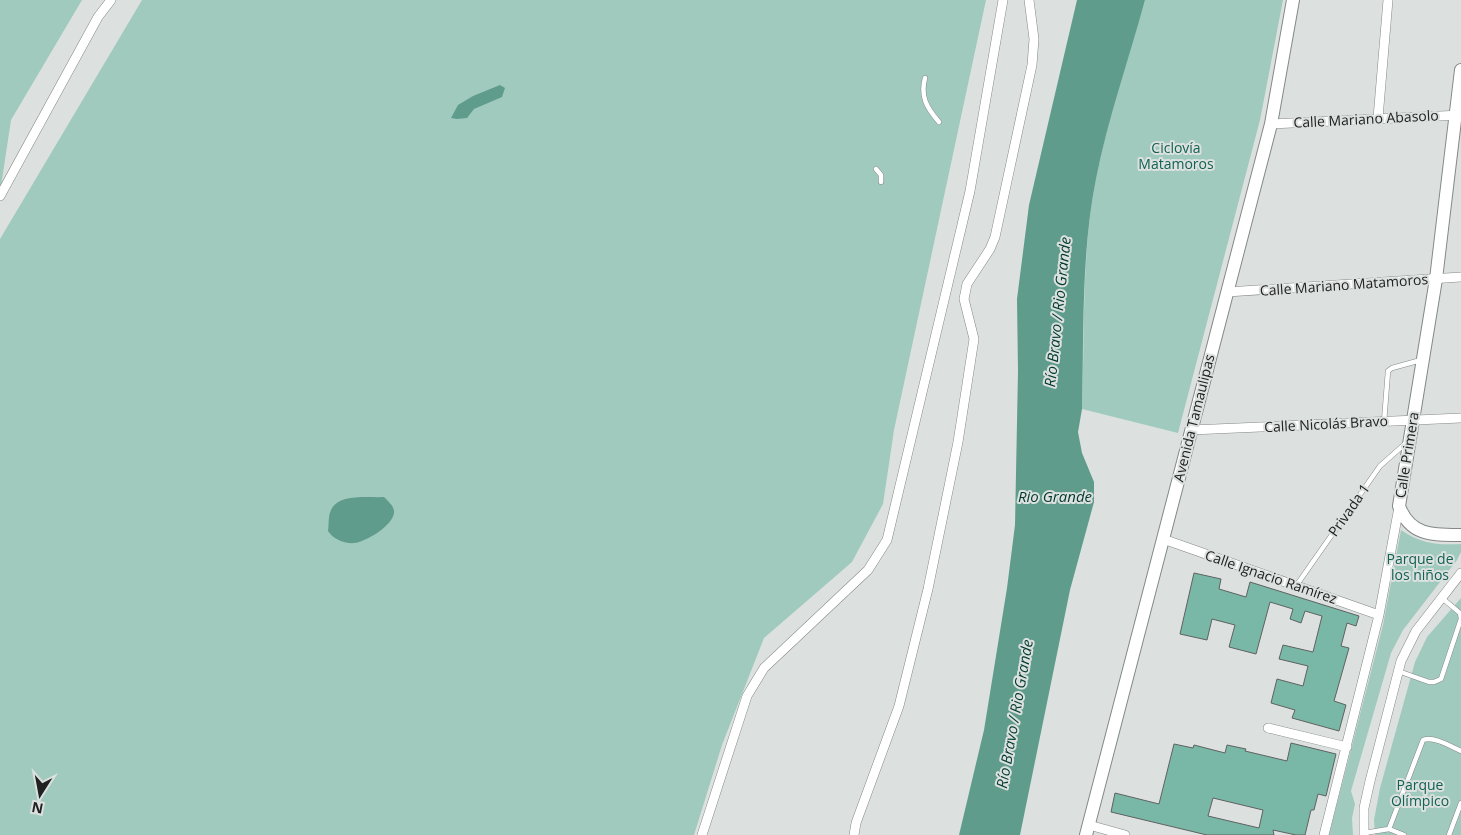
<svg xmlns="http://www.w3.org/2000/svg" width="1461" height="835" viewBox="0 0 1461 835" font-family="'Open Sans',sans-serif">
	<rect width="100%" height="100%" fill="#dce1df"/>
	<!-- green -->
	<path fill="#a0cabe" d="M0 0H82L11 120 0 193Z
		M142 0H986L894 430 883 504 852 562 764 638 722 745 694 835H0V239Z
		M1145 0H1283L1260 120 1178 433 1082 409C1085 333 1081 254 1096 179 1108 118 1128 59 1145 0Z
		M1401 530C1422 544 1436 545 1461 544V552L1457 560 1403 630 1391 653 1351 791 1355 804 1352 818 1353 835H1329L1383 625Z
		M1461 598V835H1375L1374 820 1380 788 1415 662 1427 637Z"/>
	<!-- water -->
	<path fill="#5f9c8c" d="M1077 0H1145C1129 59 1108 118 1096 179 1081 254 1084 332 1082 409L1078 432 1082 453 1094 482V502L1070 590 1020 835H959L984 730 1007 588 1015 525 1018 371 1017 299 1029 205Z
		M500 85 505 88 502 97 474 109 467 118 457 119 451 118 458 105 473 96Z
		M384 497C388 501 395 507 394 513 392 526 367 541 355 543 344 544 333 539 328 531 329 525 328 516 331 510 339 493 369 498 384 497Z"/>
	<!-- building -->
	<path fill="#79b7a6" stroke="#5e6261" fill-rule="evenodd" d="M1194 573 1221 579 1219 589 1246 597 1250 582 1359 616 1356 626 1347 623 1341 646 1349 648 1334 701 1346 705 1339 731 1292 718 1295 710 1271 703 1277 679 1303 686 1308 666 1279 659 1283 645 1313 652 1322 616 1305 611 1301 623 1290 619 1293 609 1270 602 1256 654 1229 647 1235 625 1212 619 1207 640 1180 634Z
		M1291 743 1336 754 1326 796 1318 794 1314 810H1311L1305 835H1296L1273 830 1274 835H1207L1111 812 1115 793 1159 804 1174 744 1193 748 1194 745 1225 753 1227 745 1246 749 1245 751 1287 761ZM1213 798 1263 810 1259 828 1208 816Z"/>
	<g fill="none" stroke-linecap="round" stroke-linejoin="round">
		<!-- lane casing -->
		<g stroke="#848887" stroke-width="5.5">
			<path id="lane" d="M925 78C920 97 927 108 939 122
				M876 169 881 175V182
				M1384 422 1388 371 1392 368 1421 360
				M1296 586 1380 466 1406 443
				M1398 671 1429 682H1434L1441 679 1461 619 1460 613 1442 598
				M1389 829 1423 740C1434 736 1450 746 1461 751
				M1364 833 1389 829 1404 835
				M1449 835 1461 803"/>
		</g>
		<!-- street casing -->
		<g stroke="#848887" stroke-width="10">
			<path id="street" d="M1378 118 1388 0
				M1271 124 1461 115
				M0 196 98 17 111 0
				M1227 292 1461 277
				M1191 430 1461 418
				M1163 539 1379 615
				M1268 728 1347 747
				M1089 825 1125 835
				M702 835 747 696 764 668 868 570 887 540 970 191 1003 0
				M854 835 856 823 899 706 928 589 958 442 974 339 964 299 967 284 990 249 995 237 1032 65 1034 39 1029 0
				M1324 835 1379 615 1399 507
				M1364 835V808L1370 781 1401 661 1416 631 1461 573"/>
		</g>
		<!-- secondary casing -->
		<g stroke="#848887" stroke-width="14">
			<path id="secondary" d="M1461 70 1436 279 1399 506C1410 536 1433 535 1461 535
				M1086 835 1271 124 1293 0"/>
		</g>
		<!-- lane -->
		<use href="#lane" stroke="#fff" stroke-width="4.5"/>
		<!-- street -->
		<use href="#street" stroke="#fff" stroke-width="9"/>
		<!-- secondary -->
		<use href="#secondary" stroke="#fff" stroke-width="12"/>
	</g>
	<g text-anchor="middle" stroke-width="4" stroke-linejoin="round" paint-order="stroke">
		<!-- street labels -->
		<g font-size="14" fill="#202121" stroke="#dce1df">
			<text transform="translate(1366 119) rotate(-3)" y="5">Calle Mariano Abasolo</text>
			<text transform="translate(1344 285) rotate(-4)" y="5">Calle Mariano Matamoros</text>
			<text transform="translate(1194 418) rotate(-76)" y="5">Avenida Tamaulipas</text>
			<text transform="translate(1326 424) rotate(-3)" y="5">Calle Nicolás Bravo</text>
			<text transform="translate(1407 455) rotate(-81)" y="5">Calle Primera</text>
			<text transform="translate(1349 510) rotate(-55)" y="5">Privada 1</text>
			<text transform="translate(1271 577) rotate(19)" y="5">Calle Ignacio Ramírez</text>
		</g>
		<!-- park labels -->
		<g font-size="14" fill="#106252" stroke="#dce1df">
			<text x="1176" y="153">Ciclovía<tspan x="1176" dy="16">Matamoros</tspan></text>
			<text x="1420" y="564">Parque de<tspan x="1420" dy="16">los niños</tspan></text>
			<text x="1420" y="790">Parque<tspan x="1420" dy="16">Olímpico</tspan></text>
		</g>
		<!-- water labels -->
		<g font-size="15" font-style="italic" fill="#003a2f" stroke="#dce1df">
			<text transform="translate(1058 312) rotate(-84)" y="5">Río Bravo / Rio Grande</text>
			<text x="1055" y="502">Rio Grande</text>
			<text transform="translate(1015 714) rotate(-80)" y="5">Río Bravo / Rio Grande</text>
		</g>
	</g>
	<!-- north arrow -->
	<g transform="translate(40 795) rotate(191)" stroke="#dce1df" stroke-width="4" paint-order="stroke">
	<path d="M0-4L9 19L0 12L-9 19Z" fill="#202121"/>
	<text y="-8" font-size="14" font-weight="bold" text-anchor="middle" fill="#202121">N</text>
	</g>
</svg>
